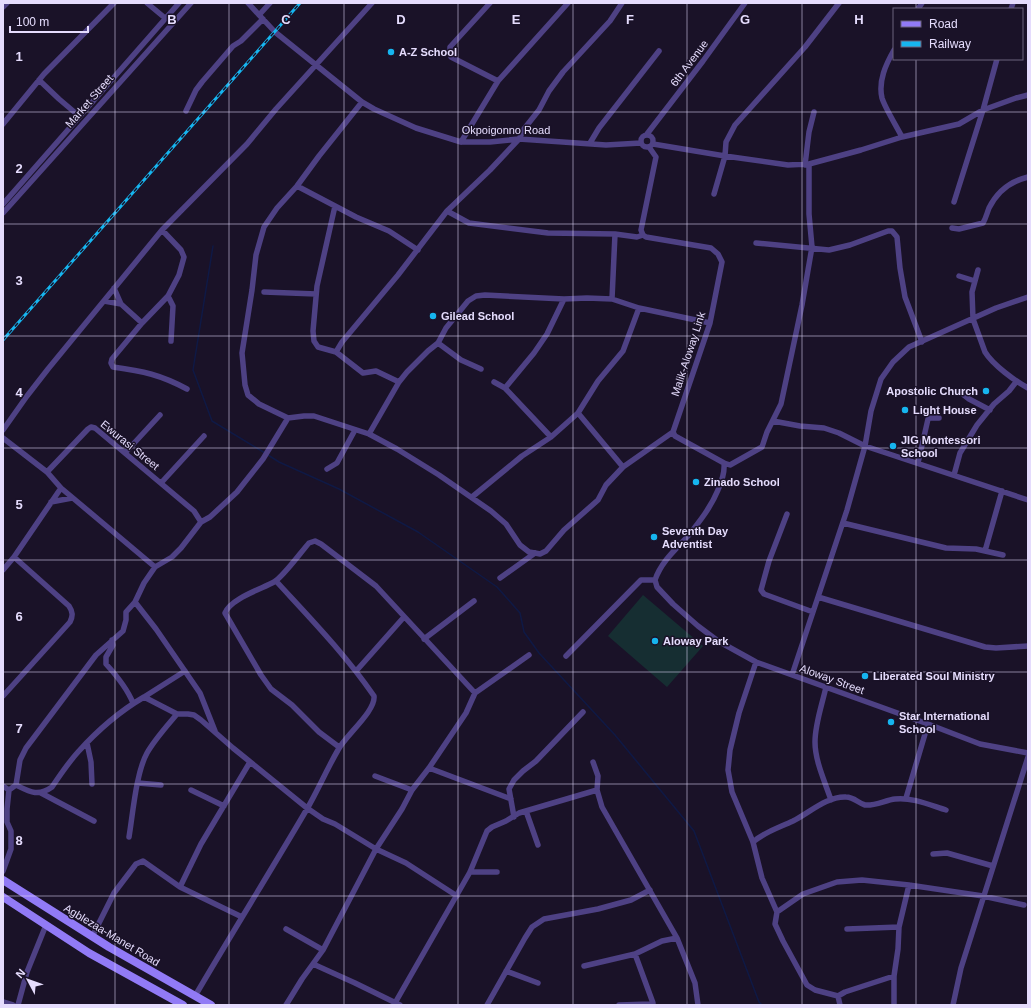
<svg xmlns="http://www.w3.org/2000/svg" width="1031" height="1008" viewBox="0 0 1031 1008" font-family="Helvetica,sans-serif">
	<rect width="100%" height="100%" fill="#1a1228"/>
	<!-- garden -->
	<path fill="#162e32" d="M643 595 703 646 667 687 608 636Z"/>
	<g fill="none" stroke-linecap="round" stroke-linejoin="round">
		<!-- stream -->
		<path stroke="#0f1945" stroke-width="1.5" d="M213 246 193 370 212 421 265 453
			M268 455 279 462 339 489 418 532 497 587 520 613 524 632 539 653 615 735 694 831 759 1002 762 1005"/>
		<!-- street -->
		<path stroke="#4e4184" stroke-width="5.5" d="M147 3 165 18
			M248 3 275 32 362 102 374 109 416 128 461 142H490L519 139 606 145 641 143
			M490 3 450 47V53L451 57 498 81 568 3
			M3 7 7 3
			M918 9 922 3
			M1011 9 1013 3
			M259 15 270 3
			M894 50C886 64 878 81 882 98 885 108 897 127 902 137
			M39 80 59 99 79 116
			M362 102 319 156 297 186 277 208 264 227 256 255 252 290 242 353 245 385 248 395 259 404 288 418 304 416H314L369 434 397 449 439 475 491 511 506 524 520 545 529 552 535 553 540 554 546 551 564 530 598 500 606 485 623 467 673 432
			M186 111 196 90 202 82 233 46 241 41 263 19
			M3 124 44 74 114 3
			M647 134 703 61 745 3
			M641 141a6 6 0 1 1 12 0a6 6 0 1 1-12 0Z
			M461 142 498 81
			M590 143 599 128 659 51
			M653 144 725 156 788 165 809 164 861 150 902 137 959 124 983 110 1016 98 1028 95
			M805 165 809 132 814 112
			M297 186 356 217 389 231 418 250
			M714 194 725 156 726 142 735 125 805 47 839 3
			M954 202 983 110 997 59
			M3 204 179 3
			M335 206 317 286 313 331 314 341 318 347 336 352 363 373 376 371 399 382
			M447 211 469 223 548 233 615 234 637 237 643 235
			M3 213 191 3
			M952 228 959 229 983 223C986 218 987 213 989 208 997 192 1011 181 1028 177
			M162 230 181 250 184 257 179 275 168 296 142 323 112 359 111 363 113 367C143 371 161 375 187 389
			M643 235 646 237 711 248 718 254 722 262 710 323 673 432
			M643 235 641 230 656 157 649 147
			M756 243 829 250 850 245 888 231H892L897 237 900 268 905 297 922 342
			M978 270 972 292 973 319 985 352C993 365 1015 381 1028 388
			M959 276 975 281
			M114 288 121 304 142 323
			M264 292 316 294
			M168 296 173 306 171 341
			M612 299 615 234
			M104 301 121 304
			M438 343 461 360 481 369
			M336 352 342 342 398 275 447 211 490 170 519 139 524 129 539 110 549 91 563 72 610 21 622 3
			M494 382 505 388 551 437
			M505 388 534 353 547 334 564 299
			M960 392 969 399 990 410
			M578 413 623 467
			M773 421 800 426 824 428 839 433 865 446 1028 500
			M3 430 27 396 48 369 162 230 247 144 276 109 372 3
			M369 434 399 382 407 372 428 351 438 343 446 328 468 301 476 296 485 295 564 299 587 298 612 299 639 308 710 323
			M3 438 47 472 61 488 155 567
			M125 453 160 415
			M724 463 730 465 762 447 767 432 781 404 802 305 812 247 809 214V164
			M918 463 928 419 930 418H939
			M327 469 337 463 355 430
			M47 472 88 429 91 427 95 428 194 511 201 522
			M954 475 960 453 977 425 994 404 1009 391 1016 382
			M161 483 204 436
			M472 497 522 456 551 437 578 413 598 381 623 351 639 308
			M51 502 72 498
			M787 514 769 561 761 590 764 594 813 612
			M843 523 946 548 976 549 1003 555
			M985 551 1002 491
			M3 570 14 557 61 488
			M500 578 535 553
			M655 580 657 587 673 604 698 626 718 641 756 662 928 724 980 744 1028 753
			M655 580C661 562 676 549 688 536 700 521 711 507 718 490 722 481 725 473 724 463L675 436 673 432
			M818 597 985 647 996 648 1028 646
			M135 602 156 629 200 693 215 731
			M424 639 474 601
			M112 640 113 645 106 657V664C117 676 127 688 133 703
			M566 656 641 580H655
			M756 662 739 713 730 750 728 770 732 792 753 842 762 878 777 912 775 924 783 941 807 985 815 990 838 996 845 992 894 976
			M357 670 404 617
			M792 675 847 510 865 446 871 411 881 379 893 362 909 347 996 308 1028 297
			M826 687C822 705 815 724 815 742 815 761 825 782 831 800
			M3 696 70 622C73 616 73 612 69 606L14 557
			M144 697 185 671
			M87 743 91 762 92 784
			M339 747 319 732 292 705 271 689 261 675 225 613C230 599 261 589 274 582 283 577 301 552 309 543L315 541 321 544 376 586 475 693
			M593 762 598 776 597 790
			M429 768 511 799
			M375 776 412 790
			M138 783 161 785
			M16 785C30 792 38 797 52 787 60 775 68 763 78 752 97 731 120 711 144 697L177 714H188L194 715 201 720 233 748 307 808 323 819 335 824 376 849 406 863 457 896
			M3 786 9 790 7 809V822L11 831V849L3 871
			M9 790 16 785 20 760 26 748 96 655 123 631 126 620V612L135 602 144 583 155 567 172 557 181 548 201 522 210 517 237 492 263 459 288 418
			M191 790 224 806
			M41 793 94 821
			M906 798 928 724
			M526 811 538 845
			M514 817 509 789 514 780 523 771 536 761 583 712
			M129 837C133 813 136 773 147 753 155 739 167 726 177 714
			M753 842C766 831 778 828 793 821 809 813 827 796 846 797 854 797 858 803 865 805 875 806 886 800 895 799 912 797 930 805 946 810
			M933 854 947 853 993 866
			M470 872H497
			M180 887 201 844 250 762
			M777 912 803 894 837 882 862 880 909 885 983 896 1024 905
			M286 929 323 950
			M847 929 899 927
			M92 937 114 893 136 864 143 861 180 887 242 917
			M313 964 355 983 400 1005
			M584 966 635 954 662 941 677 938
			M506 971 538 983
			M195 996C232 933 270 872 307 809 318 790 327 769 338 750 345 736 376 711 374 696 345 654 310 618 276 581
			M838 996 840 1005
			M3 1002 13 1005
			M395 1003 470 872 487 831 492 827 506 821 519 813 597 790 602 807 677 938 695 983 698 1005
			M18 1005 27 972 46 925
			M286 1005 302 979 323 950 376 849 402 809 412 790 429 768 466 713 475 693 529 655
			M487 1005 525 938 532 927 544 919 598 909 631 900 650 890
			M619 1005 650 1004 653 1003 635 954
			M894 1005V976L898 949 899 927 909 885
			M953 1005 961 968 1028 757"/>
		<!-- secondary -->
		<path stroke="#917af6" stroke-width="8" d="M3 880 109 947 211 1005
			M3 897 89 953 183 1005"/>
		<!-- rail casing -->
		<g stroke="#16b5ef" stroke-width="3">
			<path id="rail" d="M3 340 300 3"/>
		</g>
		<!-- rail -->
		<use href="#rail" stroke="#1a1228" stroke-width="1.5" stroke-dasharray="4.5" stroke-linecap="butt"/>
	</g>
	<!-- grid -->
	<path fill="none" stroke="#e5dcfd" stroke-width="1" stroke-opacity="0.55" d="M115 3V1005M229 3V1005M344 3V1005M458 3V1005M573 3V1005M687 3V1005M802 3V1005M916 3V9M916 59V1005M3 112H1028M3 224H1028M3 336H1028M3 448H1028M3 560H1028M3 672H1028M3 784H1028M3 896H1028"/>
	<!-- markers -->
	<g fill="#16b5ef" stroke="#1a1228" stroke-width="1.5">
		<circle cx="391" cy="52" r="4"/>
		<circle cx="433" cy="316" r="4"/>
		<circle cx="986" cy="391" r="4"/>
		<circle cx="905" cy="410" r="4"/>
		<circle cx="893" cy="446" r="4"/>
		<circle cx="696" cy="482" r="4"/>
		<circle cx="654" cy="537" r="4"/>
		<circle cx="655" cy="641" r="4"/>
		<circle cx="865" cy="676" r="4"/>
		<circle cx="891" cy="722" r="4"/>
	</g>
	<g text-anchor="middle" stroke-width="3" stroke-linejoin="round" paint-order="stroke">
		<!-- poi labels -->
		<g font-size="11" font-weight="bold" fill="#e5dcfd" stroke="#1a1228" text-anchor="start">
			<text x="399" y="56">A-Z School</text>
			<text x="441" y="320">Gilead School</text>
			<text x="978" y="395" text-anchor="end">Apostolic Church</text>
			<text x="913" y="414">Light House</text>
			<text x="901" y="444">JIG Montessori<tspan x="901" dy="13">School</tspan></text>
			<text x="704" y="486">Zinado School</text>
			<text x="662" y="535">Seventh Day<tspan x="662" dy="13">Adventist</tspan></text>
			<text x="663" y="645">Aloway Park</text>
			<text x="873" y="680">Liberated Soul Ministry</text>
			<text x="899" y="720">Star International<tspan x="899" dy="13">School</tspan></text>
		</g>
		<!-- street labels -->
		<g font-size="11" fill="#e5dcfd" stroke="#1a1228">
			<text transform="translate(689 63) rotate(-53)" y="4">6th Avenue</text>
			<text transform="translate(89 101) rotate(-49)" y="4">Market Street</text>
			<text x="506" y="134">Okpoigonno Road</text>
			<text transform="translate(688 354) rotate(-72)" y="4">Malik-Aloway Link</text>
			<text transform="translate(130 445) rotate(39)" y="4">Ewurasi Street</text>
			<text transform="translate(832 679) rotate(20)" y="4">Aloway Street</text>
			<text transform="translate(112 935) rotate(31)" y="4">Agblezaa-Manet Road</text>
		</g>
	</g>
	<g font-size="13" text-anchor="middle" font-weight="bold" fill="#e5dcfd" stroke="#1a1228" stroke-width="3" stroke-linejoin="round" paint-order="stroke">
		<text x="172" y="24">B</text>
		<text x="286" y="24">C</text>
		<text x="401" y="24">D</text>
		<text x="516" y="24">E</text>
		<text x="630" y="24">F</text>
		<text x="745" y="24">G</text>
		<text x="859" y="24">H</text>
		<text x="19" y="61">1</text>
		<text x="19" y="173">2</text>
		<text x="19" y="285">3</text>
		<text x="19" y="397">4</text>
		<text x="19" y="509">5</text>
		<text x="19" y="621">6</text>
		<text x="19" y="733">7</text>
		<text x="19" y="845">8</text>
	</g>
	<!-- border -->
	<rect width="1031" height="1008" fill="none" stroke="#e5dcfd" stroke-width="8"/>
	<!-- legend -->
	<rect x="893" y="8" width="130" height="52" fill="#1a1228" stroke="#6b637d"/>
	<rect x="901" y="21" width="20" height="6" fill="#917af6" stroke="#6b637d"/>
	<text x="929" y="28" font-size="12" fill="#e5dcfd">Road</text>
	<rect x="901" y="41" width="20" height="6" fill="#16b5ef" stroke="#6b637d"/>
	<text x="929" y="48" font-size="12" fill="#e5dcfd">Railway</text>
	<!-- north arrow -->
	<g transform="translate(28 980) rotate(311)" stroke="#1a1228" stroke-width="3" paint-order="stroke">
	<path d="M0-3L7 15L0 10L-7 15Z" fill="#e5dcfd"/>
	<text y="-6" font-size="11" font-weight="bold" text-anchor="middle" fill="#e5dcfd">N</text>
	</g>
	<!-- scale -->
	<path d="M10 26v6h78v-6" fill="none" stroke="#e5dcfd" stroke-width="2"/>
	<text x="16" y="26" font-size="12" fill="#e5dcfd" stroke="#1a1228" stroke-width="3" paint-order="stroke">100 m</text>
</svg>
